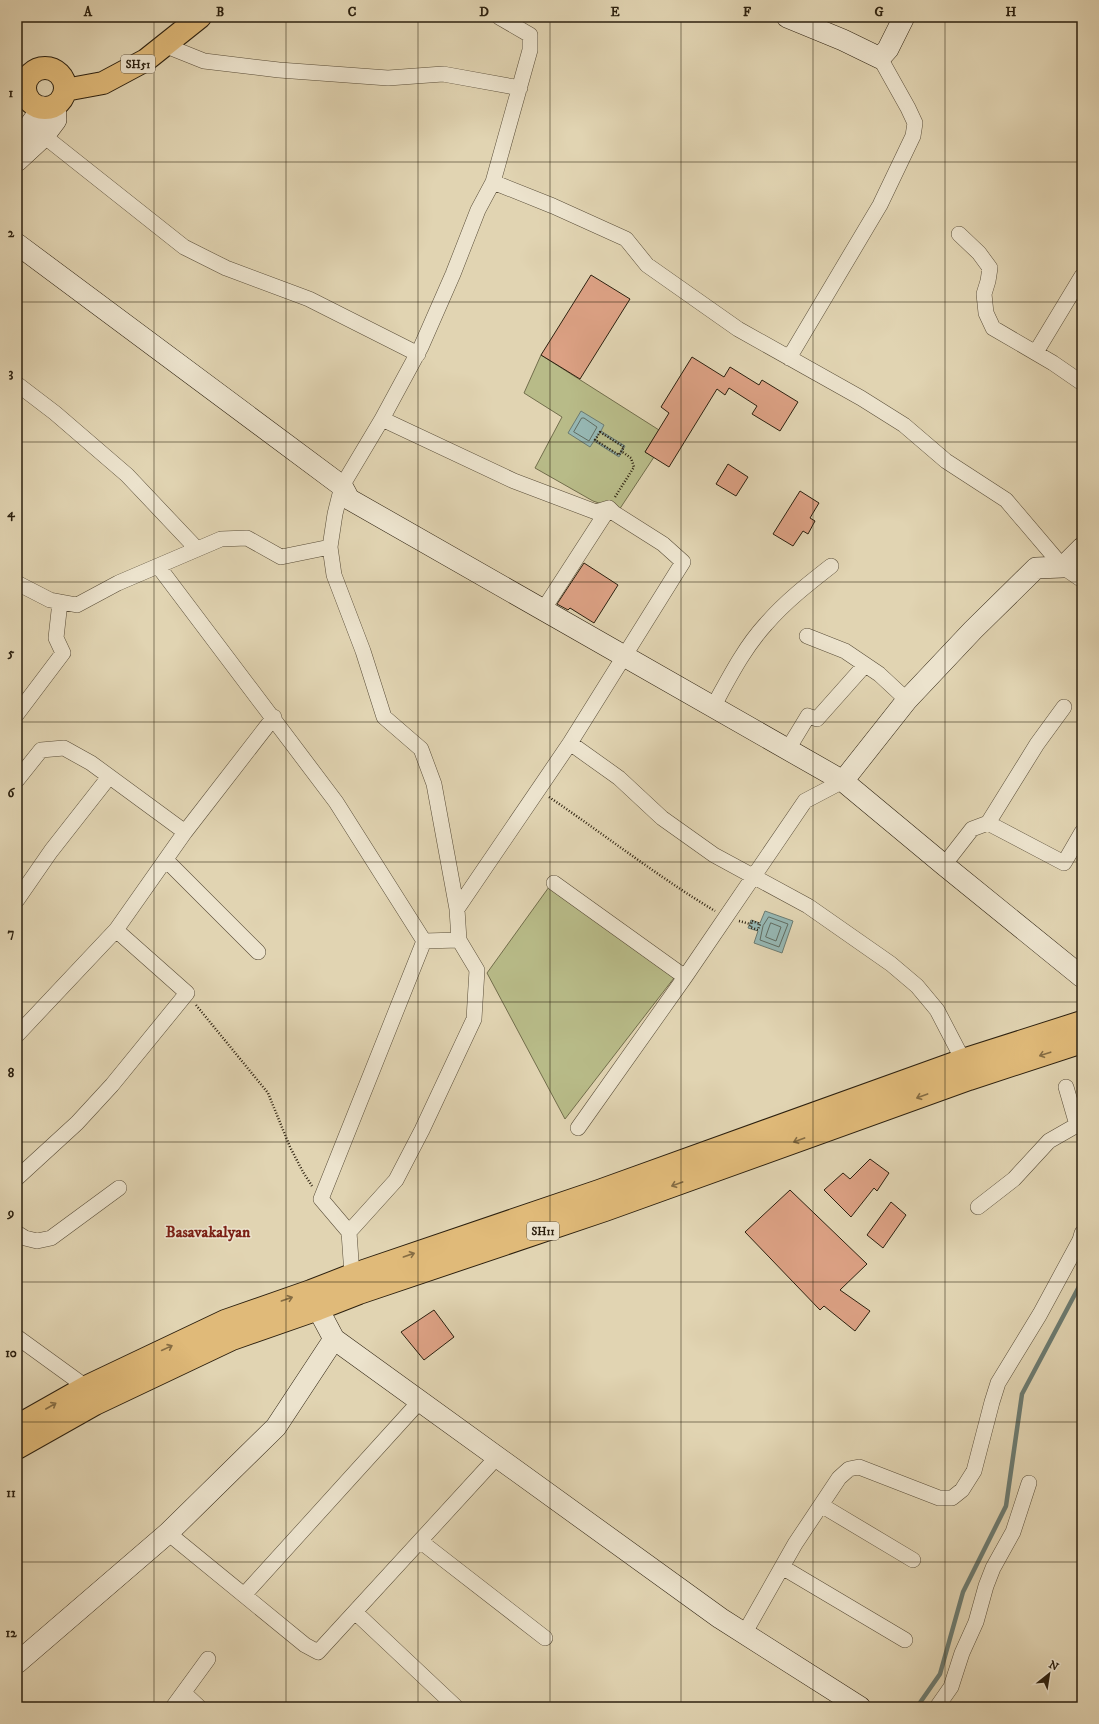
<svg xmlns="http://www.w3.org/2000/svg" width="1099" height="1724" viewBox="0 0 1099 1724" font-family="'IM FELL DW Pica',serif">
	<rect width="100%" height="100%" fill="#e1d4b2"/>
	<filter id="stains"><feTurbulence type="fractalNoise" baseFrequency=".005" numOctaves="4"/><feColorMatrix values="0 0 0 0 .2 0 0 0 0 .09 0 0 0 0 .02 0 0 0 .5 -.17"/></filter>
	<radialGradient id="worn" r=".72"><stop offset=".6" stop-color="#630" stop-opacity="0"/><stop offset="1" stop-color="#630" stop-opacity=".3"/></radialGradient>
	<!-- green -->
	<path fill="#b8bb88" stroke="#726e4c" d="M541 355 659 430 645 452 654 457 619 510 593 501 535 468 562 417 524 393Z
		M549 887 674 978 565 1119 487 973Z"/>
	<!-- water -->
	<path fill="#96b7b3" stroke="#6c7b71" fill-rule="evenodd" d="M581 411 604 425 601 431 625 446 619 457 594 441 590 447 568 433ZM600 432 623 447 619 455 595 440Z
		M765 911 793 921 782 953 754 943 758 931 748 928 751 920 760 923Z"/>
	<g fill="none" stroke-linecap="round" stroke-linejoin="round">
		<!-- shore -->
		<path stroke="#616c61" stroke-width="1" d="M582 418H584L597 427 589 441 574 432Z
			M769 917 788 924 779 947 760 940 763 926Z
			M771 923 781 927 776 941 766 937Z"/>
		<!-- stream -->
		<path stroke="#6c7b71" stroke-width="4.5" d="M917 1707 940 1674 963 1592 1006 1506 1022 1394 1082 1281"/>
	</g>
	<!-- building -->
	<path fill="#dca184" stroke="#2c200f" d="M591 275 630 299 580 379 541 355Z
		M692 357 724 377 730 367 759 385 762 380 798 402 780 431 752 414 757 406 729 388 725 395 717 389 669 467 645 452 669 413 661 407Z
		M728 464 748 477 736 496 716 484Z
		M800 491 819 503 810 518 815 521 808 534 803 531 793 546 773 534Z
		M584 563 618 585 594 623 570 608 568 610 557 604Z
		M870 1159 889 1173 877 1191 874 1188 851 1217 824 1190 843 1173 850 1179Z
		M790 1190 867 1264 840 1290 870 1311 855 1331 824 1306 820 1310 745 1232Z
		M891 1202 906 1215 883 1248 867 1235Z
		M434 1310 454 1337 424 1360 401 1332Z"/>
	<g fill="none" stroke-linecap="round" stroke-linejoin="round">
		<!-- street casing -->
		<g stroke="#594d38" stroke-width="16">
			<path id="street" d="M164 45 204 61 279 70 388 78 443 74 520 88
				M44 136 184 247 226 268 309 299 418 354
				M493 182 553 206 626 239 647 265 738 329 861 398 904 425 946 461 1006 500 1063 567 1082 580
				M959 234 979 253 990 268 988 281 984 294 986 313 993 328 1053 363 1082 383
				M1036 352 1082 276
				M789 358 880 205 913 136 915 123 908 108 880 58
				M17 384 55 413 127 475 197 549
				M382 419 514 481 596 512 609 508 614 513 663 544 683 562 570 743 457 909
				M158 566 336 802 424 941 459 940
				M17 583 50 600 77 605 118 583 221 539 247 538 281 557 330 547
				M543 610 609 508
				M807 636 845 651 879 674 907 700
				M713 707C729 678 744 648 766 624 785 602 808 584 831 566
				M1064 707 1037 744 988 823 1064 863 1082 832
				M17 714 63 653 56 638 60 602
				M570 743 619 778 662 818 714 855 808 906 891 964 917 986 937 1010 963 1060
				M788 749 808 716 817 719 865 665
				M17 780 41 750 64 748 91 763 185 832
				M166 860 258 952
				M944 865 972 829 988 823
				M554 883 685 977
				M17 900 51 851 109 777
				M17 1035 116 930 185 832 274 717
				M1066 1087 1077 1125 1082 1123
				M578 1128 685 977 805 801 843 781
				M17 1178 77 1123 112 1085 187 993 116 930
				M978 1207 1014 1179 1049 1141 1077 1125
				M349 1232 321 1199 424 941
				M17 1233 25 1238 37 1241 51 1238 119 1188
				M355 1283 352 1275 349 1232 396 1180 422 1130 474 1019 477 970 459 940 457 909 434 784 421 749 384 717 363 651 334 575 330 547 335 514 342 486 382 419 421 347 453 274 478 210 493 182 530 50V35L499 17
				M17 1337 86 1387 90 1394
				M821 1505 913 1560
				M168 1533 305 1645 318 1652 497 1457
				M420 1541 545 1638
				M782 1567 905 1640
				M244 1595 420 1401
				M355 1612 456 1707
				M744 1634 795 1544 839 1478 849 1469 859 1467 939 1498H952L962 1490 974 1471 992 1402 998 1383 1040 1314 1080 1240 1082 1233
				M184 1693 199 1707
				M173 1707 208 1659
				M937 1707 951 1687 962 1653 976 1622 986 1586 993 1568 1013 1532 1029 1483"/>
		</g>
		<!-- secondary casing -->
		<g stroke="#2c200f" stroke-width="22">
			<path id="secondary" d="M787 17 843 40 880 58 888 49 904 17
				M17 136 30 125 43 107
				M17 161 44 136 56 120 55 105
				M17 244 342 486 349 499 843 781 944 865 1082 977
				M843 781 907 700 973 630 1036 568 1063 567 1082 548
				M311 1292 318 1309 334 1339 720 1618 860 1707
				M17 1663 168 1533 276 1427 334 1339"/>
		</g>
		<!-- primary casing -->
		<g stroke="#2c200f" stroke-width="24">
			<path id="primary" d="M25 88a20 20 0 1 1 40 0a20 20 0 1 1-40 0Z
				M65 90 103 83 146 60 200 17
				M17 1426 86 1387 225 1321 311 1291 352 1275 599 1191 963 1060 1082 1022
				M17 1448 95 1404 232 1339 318 1309 359 1293 605 1210 969 1079 1082 1042"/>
		</g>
		<!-- path -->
		<path stroke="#2c200f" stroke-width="2.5" stroke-dasharray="1 2" stroke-linecap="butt" d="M600 432 624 447 619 455 595 440Z
			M615 497 634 467 631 458 621 451
			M549 797C605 835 657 876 715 911
			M739 921 750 924
			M752 921 760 924 758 930 750 927Z
			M196 1005 268 1093 290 1147 303 1172 312 1186"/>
		<!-- street -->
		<use href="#street" stroke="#ece3cd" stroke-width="15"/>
		<!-- secondary -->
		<use href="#secondary" stroke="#ece3cd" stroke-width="21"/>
		<!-- primary -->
		<use href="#primary" stroke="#e0ba79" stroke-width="22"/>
	</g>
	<!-- one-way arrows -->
	<defs><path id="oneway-shaft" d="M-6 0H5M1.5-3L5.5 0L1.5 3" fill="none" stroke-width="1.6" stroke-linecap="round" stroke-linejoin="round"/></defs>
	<g stroke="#866d44">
		<use href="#oneway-shaft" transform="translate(1045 1054) rotate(162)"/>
		<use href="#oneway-shaft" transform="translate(922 1096) rotate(160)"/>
		<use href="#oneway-shaft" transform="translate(799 1140) rotate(160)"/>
		<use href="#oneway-shaft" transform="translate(677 1184) rotate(160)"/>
		<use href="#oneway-shaft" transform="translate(409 1255) rotate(-19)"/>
		<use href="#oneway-shaft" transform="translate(287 1299) rotate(-19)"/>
		<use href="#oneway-shaft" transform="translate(167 1348) rotate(-25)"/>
		<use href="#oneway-shaft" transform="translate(51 1406) rotate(-30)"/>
	</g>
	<!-- grid -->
	<path fill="none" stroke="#2c200f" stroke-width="1" stroke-opacity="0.55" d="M154 17V1707M286 17V1707M418 17V1707M550 17V1707M681 17V1707M813 17V1707M945 17V1707M17 162H1082M17 302H1082M17 442H1082M17 582H1082M17 722H1082M17 862H1082M17 1002H1082M17 1142H1082M17 1282H1082M17 1422H1082M17 1562H1082"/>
	<g text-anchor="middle" stroke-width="3" stroke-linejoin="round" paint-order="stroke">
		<!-- shield labels -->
		<g fill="#ece3cd" stroke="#665a48" stroke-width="1">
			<rect x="121" y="55" width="34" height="18" rx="3"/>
			<rect x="527" y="1222" width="32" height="18" rx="3"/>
		</g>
		<g font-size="11" font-weight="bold" fill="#2c200f">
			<text x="138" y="68">SH51</text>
			<text x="543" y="1235">SH11</text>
		</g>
		<!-- district labels -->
		<g font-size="16" font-weight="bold" fill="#7a1f14" stroke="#ece3cd">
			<text x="208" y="1237">Basavakalyan</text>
		</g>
	</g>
	<!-- margin -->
	<rect width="1099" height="1724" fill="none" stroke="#e1d4b2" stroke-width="44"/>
	<!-- north arrow -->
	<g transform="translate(1049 1674) rotate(30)" stroke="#ece3cd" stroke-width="3" paint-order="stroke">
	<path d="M0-3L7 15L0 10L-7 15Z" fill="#2c200f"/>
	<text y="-6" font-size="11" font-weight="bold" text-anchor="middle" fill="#2c200f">N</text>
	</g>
	<rect x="22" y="22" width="1055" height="1680" fill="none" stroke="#2c200f" stroke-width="1.5"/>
	<g font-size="13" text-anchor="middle" font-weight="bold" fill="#2c200f">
		<text x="88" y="16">A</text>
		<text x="220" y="16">B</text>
		<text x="352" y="16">C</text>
		<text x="484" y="16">D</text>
		<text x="615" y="16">E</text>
		<text x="747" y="16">F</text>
		<text x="879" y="16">G</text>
		<text x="1011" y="16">H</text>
		<text x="11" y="97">1</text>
		<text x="11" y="237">2</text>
		<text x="11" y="377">3</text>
		<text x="11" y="517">4</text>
		<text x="11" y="657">5</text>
		<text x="11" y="797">6</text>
		<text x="11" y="937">7</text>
		<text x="11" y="1077">8</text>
		<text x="11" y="1217">9</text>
		<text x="11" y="1357">10</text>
		<text x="11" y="1497">11</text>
		<text x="11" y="1637">12</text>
	</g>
	<rect width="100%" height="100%" filter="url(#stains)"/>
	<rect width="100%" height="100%" fill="url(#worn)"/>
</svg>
